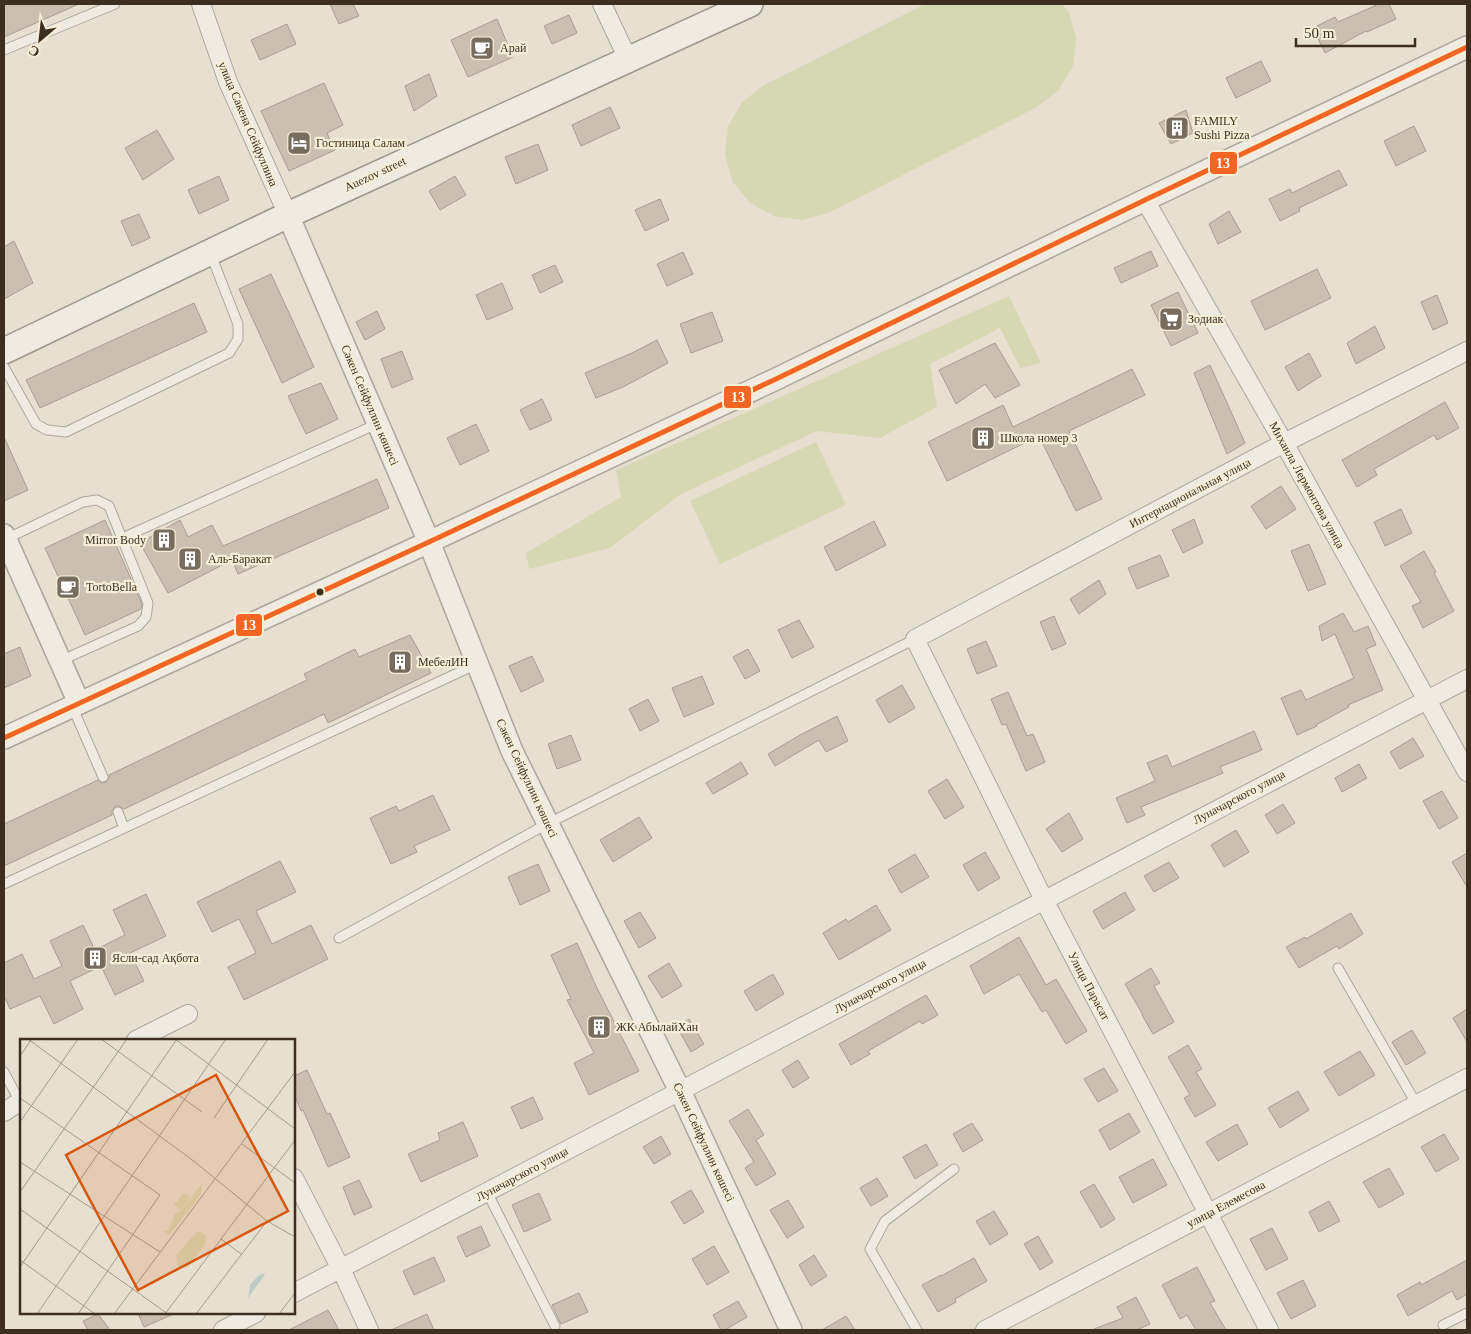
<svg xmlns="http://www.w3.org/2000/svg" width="1471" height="1334" viewBox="0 0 1471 1334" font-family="'Times New Roman',serif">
	<rect width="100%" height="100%" fill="#e7e0d1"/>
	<!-- green -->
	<path fill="#d6d7b3" d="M925 4H1062L1069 12 1076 39 1073 66 1059 90 1037 107 828 213 802 220 774 216 750 203 732 181 725 154 728 126 742 102 764 85Z
		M1009 296 1041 363 1020 368 1000 328 930 364 937 407 880 438 817 431 681 494 610 548 529 569 526 553 621 497 616 470Z
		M816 442 846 505 720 564 690 501Z"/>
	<!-- building -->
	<path fill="#cbbfb2" stroke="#a89c90" d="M4 4H79L4 37Z
		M330 4H353L359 16 339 24Z
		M1379 4H1389L1396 19 1367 32 1366 31 1325 53 1313 28 1335 17 1338 22Z
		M569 15 577 33 552 44 544 26Z
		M497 19 513 57 468 77 451 40Z
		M287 24 296 44 260 60 251 40Z
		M1261 61 1271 81 1236 98 1226 78Z
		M429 74 437 96 414 111 405 86Z
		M324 83 343 125 327 133 335 150 289 171 261 111Z
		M610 107 620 128 581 146 572 125Z
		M1186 110 1193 133 1171 144 1159 123Z
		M1414 126 1426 151 1396 166 1384 141Z
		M157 130 174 159 143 180 125 148Z
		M538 144 548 170 516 184 505 157Z
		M1339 170 1347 185 1299 208 1300 211 1280 221 1269 199 1290 189 1292 193Z
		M219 176 229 200 199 214 188 190Z
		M455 176 466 195 440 210 429 191Z
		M660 199 669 220 645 231 635 210Z
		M1229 211 1241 232 1218 244 1209 224Z
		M139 214 150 238 132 246 121 221Z
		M14 241 33 283 4 299V247Z
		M1151 251 1158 266 1121 283 1114 268Z
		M683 252 693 274 667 286 657 264Z
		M555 265 563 282 540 293 532 275Z
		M1317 269 1331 298 1265 330 1251 301Z
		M271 274 314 367 282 383 239 289Z
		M502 283 513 309 487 320 476 295Z
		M1178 292 1198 333 1171 346 1151 305Z
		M1437 295 1448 323 1433 330 1421 302Z
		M194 303 207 332 40 408 26 380Z
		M377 311 385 329 365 340 356 322Z
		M712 312 723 341 691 353 680 324Z
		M1375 326 1385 348 1356 364 1347 343Z
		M657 340 668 363 623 387 596 398 585 373 632 353Z
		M995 343 1020 385 995 398 985 384 956 404 939 370Z
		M402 351 413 379 392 388 381 359Z
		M1309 353 1321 376 1298 391 1285 367Z
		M1210 365 1245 443 1227 454 1194 373Z
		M1132 369 1145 395 1069 431 1102 499 1076 511 1039 436 947 481 928 442 1003 405 1013 427Z
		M321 383 338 419 306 434 288 396Z
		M542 399 552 420 530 430 520 410Z
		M1445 402 1459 428 1437 440 1434 435 1374 469 1377 475 1357 487 1342 460Z
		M476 424 489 451 460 465 447 438Z
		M4 437 28 490 4 501Z
		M377 479 389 508 238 574 232 560 168 593 140 543 180 520 188 537 212 525 223 546Z
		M1281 486 1296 509 1266 529 1251 506Z
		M1401 509 1412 533 1385 546 1374 522Z
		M1194 519 1203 543 1183 553 1172 530Z
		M105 520 142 604 141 609 85 635 45 548Z
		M874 521 886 545 836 571 824 547Z
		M1309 544 1326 584 1308 591 1291 551Z
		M1424 551 1436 572 1434 573 1454 611 1423 628 1412 606 1421 602 1400 566Z
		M1160 555 1169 576 1137 589 1128 568Z
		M1099 580 1106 594 1079 614 1070 599Z
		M1343 613 1354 632 1368 626 1376 645 1366 649 1383 690 1348 705 1349 707 1316 725 1317 726 1297 735 1281 698 1301 690 1306 700 1354 678 1335 634 1322 641 1319 626Z
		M1054 616 1066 644 1052 650 1040 622Z
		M799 620 814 647 792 658 778 630Z
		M410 635 431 673 328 723 324 714 124 809 119 806H115L112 811V815L4 866V824L98 780 102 783 106 782 109 778V775L307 680 304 674 355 649 359 657Z
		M986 641 997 666 977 674 967 649Z
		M20 647 31 676 4 688V654Z
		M748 649 760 671 745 679 733 657Z
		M532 656 544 681 521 692 509 666Z
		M702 676 714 704 684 717 672 688Z
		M902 685 915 708 889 723 876 700Z
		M1008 692 1027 736 1033 734 1045 762 1026 771 1006 724 1002 725 991 699Z
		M648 699 659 721 640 731 629 709Z
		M837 716 848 741 826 752 819 740 775 766 768 754 800 735Z
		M1254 731 1262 750 1220 767 1223 773 1141 807 1145 815 1127 823 1116 798 1155 781 1147 763 1167 755 1172 767Z
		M571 735 581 760 557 769 548 744Z
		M1413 738 1424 756 1400 769 1390 752Z
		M741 762 748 774 713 794 706 783Z
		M1359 764 1367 778 1342 792 1335 778Z
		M947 779 964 807 945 819 928 791Z
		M1442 791 1458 818 1439 829 1423 801Z
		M433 795 450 830 414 846 417 852 391 864 370 818 396 806 399 811Z
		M1283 804 1295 823 1277 834 1265 815Z
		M1069 813 1083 839 1062 852 1046 829Z
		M639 817 652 838 613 862 600 840Z
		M1236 830 1249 852 1224 867 1211 845Z
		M985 852 1000 878 978 891 963 865Z
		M1467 853V887L1452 862Z
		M915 854 929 877 901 893 888 870Z
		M280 861 296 892 256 911 272 944 311 925 328 959 244 1000 228 967 256 953 239 919 212 932 197 902Z
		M1169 862 1179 878 1154 892 1144 876Z
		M538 864 550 891 520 905 508 877Z
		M1125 892 1135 910 1103 929 1093 911Z
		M146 894 166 936 130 953 144 981 115 995 101 966 70 981 83 1009 54 1024 40 996 10 1009 4 996V963L22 954 34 979 62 966 50 941 83 925 95 950 125 935 113 910Z
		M876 905 891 930 839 960 823 933 846 919 848 922Z
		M640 912 656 938 639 948 624 921Z
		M1351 913 1363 934 1339 949 1337 946 1299 968 1286 947 1305 937 1306 939Z
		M1019 937 1046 985 1056 979 1087 1031 1066 1044 1046 1010 1042 1012 1019 974 984 994 970 966Z
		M577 943 596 986 639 1071 589 1095 574 1063 594 1053 567 1000 571 999 551 955Z
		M669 963 682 986 662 998 648 976Z
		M1151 968 1160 983 1154 986 1174 1022 1153 1034 1142 1015H1143L1125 984Z
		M773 974 784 994 756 1011 744 991Z
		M926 995 938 1015 922 1024 920 1021 868 1051 870 1054 851 1065 839 1044Z
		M1467 1009V1042L1453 1018Z
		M689 1019 704 1044 691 1052 677 1027Z
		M1412 1030 1426 1053 1406 1065 1392 1042Z
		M1188 1045 1202 1069 1196 1072 1216 1105 1195 1117 1184 1098 1190 1095 1168 1057Z
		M1360 1051 1375 1075 1339 1096 1324 1072Z
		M798 1060 809 1078 793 1088 782 1070Z
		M1104 1068 1118 1091 1098 1102 1084 1079Z
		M307 1070 327 1114 330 1113 350 1157 328 1167 303 1110 301 1111 294 1094V1076Z
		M1298 1091 1309 1110 1280 1128 1268 1108Z
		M533 1097 543 1119 521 1129 511 1107Z
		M748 1109 764 1135 756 1140 776 1174 756 1186 745 1168 754 1162 729 1121Z
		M1129 1113 1140 1132 1110 1150 1099 1130Z
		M463 1122 478 1156 421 1182 408 1154 440 1140 438 1133Z
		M972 1123 983 1140 963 1152 953 1134Z
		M1237 1124 1248 1144 1218 1161 1206 1142Z
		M1444 1134 1459 1159 1436 1172 1421 1147Z
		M661 1136 671 1154 654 1164 643 1147Z
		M926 1144 938 1165 915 1179 903 1157Z
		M1153 1159 1167 1185 1133 1203 1119 1177Z
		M1389 1168 1404 1194 1379 1208 1363 1182Z
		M877 1178 888 1196 871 1206 860 1188Z
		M359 1180 372 1207 354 1215 343 1187Z
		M1094 1184 1115 1219 1101 1228 1080 1192Z
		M691 1190 704 1212 684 1224 671 1202Z
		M539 1193 551 1220 524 1232 512 1205Z
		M788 1200 804 1227 787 1238 770 1210Z
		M1329 1201 1340 1221 1319 1232 1309 1212Z
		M994 1211 1008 1234 990 1245 976 1221Z
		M481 1226 490 1246 466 1257 457 1237Z
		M1272 1228 1288 1259 1266 1270 1250 1239Z
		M1038 1236 1053 1262 1040 1270 1024 1244Z
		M714 1246 729 1272 707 1285 692 1259Z
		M814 1255 827 1276 811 1286 799 1265Z
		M434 1257 445 1281 414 1295 403 1271Z
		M974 1258 987 1281 955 1299 956 1302 938 1312 922 1285 941 1275V1276Z
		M1467 1260V1294L1457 1300 1452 1291 1408 1316 1397 1295 1420 1282 1421 1285Z
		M1197 1267 1215 1301 1210 1303 1226 1330H1196L1187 1315 1180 1319 1162 1285Z
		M1303 1280 1316 1306 1291 1319 1277 1293Z
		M579 1293 588 1312 561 1324 552 1305Z
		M1136 1297 1150 1324 1137 1330H1094V1329L1123 1318 1117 1307Z
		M738 1301 747 1317 725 1330H721L713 1315Z
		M328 1310 339 1330H289Z
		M138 1313H176L144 1327Z
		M98 1314 110 1330H88L83 1321Z
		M427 1314 434 1330H391Z
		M846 1316 855 1330H822Z"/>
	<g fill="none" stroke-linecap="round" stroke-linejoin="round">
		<!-- service casing -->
		<g stroke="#ada599" stroke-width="11">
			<path id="service" d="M4 50 115 4
				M4 367 36 424 47 430 66 432 229 353 238 339V324L211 255
				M122 538 377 424
				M6 539 83 502 97 500 109 506 148 603 146 617 138 626 60 661
				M72 706 103 777
				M118 812 124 828
				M4 884 477 664
				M339 938 547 824 915 639
				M1338 968 1417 1105
				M4 1072 20 1102
				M487 1192 555 1326
				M1443 1325 1467 1313
				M917 1330 870 1249 885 1221 954 1169"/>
		</g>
		<!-- minor casing -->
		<g stroke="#ada599" stroke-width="20">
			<path id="minor" d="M201 4 228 82 288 215
				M602 4 628 59
				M1145 200 1284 443 1467 772
				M136 1040 188 1014
				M4 1112 21 1101
				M294 1178 341 1269 369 1330
				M294 1293 1467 679
				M223 1330 256 1313
				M985 1330 1467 1078
				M1269 1330 1044 900 915 639 1284 443 1467 351"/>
		</g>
		<!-- tertiary casing -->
		<g stroke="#ada599" stroke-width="24">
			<path id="tertiary" d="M288 215 429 542 512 751 680 1091 791 1330
				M4 535 79 703
				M4 738 429 542 776 379 1145 200 1467 47"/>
		</g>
		<!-- secondary casing -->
		<g stroke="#9c958a" stroke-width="28">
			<path id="secondary" d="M4 351 288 215 750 4"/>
		</g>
		<!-- service -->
		<use href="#service" stroke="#efebe3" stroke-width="9"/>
		<!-- minor -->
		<use href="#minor" stroke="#efebe3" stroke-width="18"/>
		<!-- tertiary -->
		<use href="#tertiary" stroke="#efebe3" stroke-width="21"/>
		<!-- secondary -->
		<use href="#secondary" stroke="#efebe3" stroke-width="25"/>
		<!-- bus-1 casing -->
		<g stroke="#f7eed8" stroke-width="9">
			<path id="bus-1" d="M4 738 429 542 776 379 1145 200 1467 47"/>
		</g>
		<!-- bus-1 -->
		<use href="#bus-1" stroke="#f26522" stroke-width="5"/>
	</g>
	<!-- icons -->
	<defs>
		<g id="cafe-square" transform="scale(1.25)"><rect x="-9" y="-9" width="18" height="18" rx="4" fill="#786c5e" stroke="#f7eed8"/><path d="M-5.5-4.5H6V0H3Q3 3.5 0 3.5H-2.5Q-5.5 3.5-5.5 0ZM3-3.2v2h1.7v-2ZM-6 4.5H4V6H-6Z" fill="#fff"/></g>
		<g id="building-square" transform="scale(1.25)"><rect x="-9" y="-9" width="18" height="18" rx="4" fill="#786c5e" stroke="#f7eed8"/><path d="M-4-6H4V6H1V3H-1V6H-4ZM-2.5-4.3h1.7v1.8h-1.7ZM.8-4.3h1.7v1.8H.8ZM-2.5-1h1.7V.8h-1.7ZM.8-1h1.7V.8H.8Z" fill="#fff"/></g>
		<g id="hotel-square" transform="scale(1.25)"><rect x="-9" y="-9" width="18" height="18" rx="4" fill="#786c5e" stroke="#f7eed8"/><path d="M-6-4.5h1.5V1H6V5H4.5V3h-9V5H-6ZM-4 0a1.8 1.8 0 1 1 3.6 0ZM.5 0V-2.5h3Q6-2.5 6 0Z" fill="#fff"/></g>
		<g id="supermarket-square" transform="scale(1.25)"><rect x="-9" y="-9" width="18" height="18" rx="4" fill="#786c5e" stroke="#f7eed8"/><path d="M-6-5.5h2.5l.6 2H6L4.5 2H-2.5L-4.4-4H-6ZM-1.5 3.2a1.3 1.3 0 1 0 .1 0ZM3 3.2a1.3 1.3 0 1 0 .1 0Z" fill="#fff"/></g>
	</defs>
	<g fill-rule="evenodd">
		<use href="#cafe-square" x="482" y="48"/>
		<use href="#building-square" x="1177" y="128"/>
		<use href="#hotel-square" x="299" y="143"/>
		<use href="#supermarket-square" x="1171" y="319"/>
		<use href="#building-square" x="983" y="438"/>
		<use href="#building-square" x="164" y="540"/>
		<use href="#building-square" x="190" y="559"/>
		<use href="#cafe-square" x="68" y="587"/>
		<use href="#building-square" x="400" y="662"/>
		<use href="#building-square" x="95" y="958"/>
		<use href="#building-square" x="599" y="1027"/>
	</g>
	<!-- markers -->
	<circle fill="#3d2e20" stroke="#f7eed8" stroke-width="2" cx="320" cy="592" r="4.5"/>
	<g text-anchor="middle" stroke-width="4.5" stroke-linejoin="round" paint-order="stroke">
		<!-- poi labels -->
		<g font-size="12" fill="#3d2e20" stroke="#f7eed8" text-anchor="start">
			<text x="500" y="52">Арай</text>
			<text x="1194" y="125">FAMILY<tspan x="1194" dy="14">Sushi Pizza</tspan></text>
			<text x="316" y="147">Гостиница Салам</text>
			<text x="1188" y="323">Зодиак</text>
			<text x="1000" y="442">Школа номер 3</text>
			<text x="146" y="544" text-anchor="end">Mirror Body</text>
			<text x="208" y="563">Аль-Баракат</text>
			<text x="86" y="591">TortoBella</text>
			<text x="418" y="666">МебелИН</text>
			<text x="112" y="962">Ясли-сад Ақбота</text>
			<text x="616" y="1031">ЖК АбылайХан</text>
		</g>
		<!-- street labels -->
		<g font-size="12" fill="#3d2e20" stroke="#f7eed8">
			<text transform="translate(248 124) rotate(67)" y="4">улица Сакена Сейфуллина</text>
			<text transform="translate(375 174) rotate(-25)" y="4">Auezov street</text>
			<text transform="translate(370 405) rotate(67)" y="4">Сәкен Сейфуллин көшесі</text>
			<text transform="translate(1307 485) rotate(61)" y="4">Михаила Лермонтова улица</text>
			<text transform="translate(1190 493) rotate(-28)" y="4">Интернациональная улица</text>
			<text transform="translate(527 778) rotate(65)" y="4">Сәкен Сейфуллин көшесі</text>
			<text transform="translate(1239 797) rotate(-28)" y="4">Луначарского улица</text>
			<text transform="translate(880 986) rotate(-28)" y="4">Луначарского улица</text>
			<text transform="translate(1089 986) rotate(62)" y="4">Улица Парасат</text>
			<text transform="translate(704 1142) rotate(65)" y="4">Сәкен Сейфуллин көшесі</text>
			<text transform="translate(522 1174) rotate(-28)" y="4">Луначарского улица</text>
			<text transform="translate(1226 1204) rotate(-28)" y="4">улица Елемесова</text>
		</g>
	</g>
	<!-- overview -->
	<g transform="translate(20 1039)">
		<rect width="275" height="275" fill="#e7e0d1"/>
		<path d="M183 143 180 157 149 196 142 191 148 192 155 175 161 172ZM164 154 170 158 161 171 154 166ZM177 192 186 196 185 205 168 229H158L156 217Z" fill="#d6d7b3"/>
		<path d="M245 234 244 237 228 259 230 246 238 237Z" fill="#bcccc2"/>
		<path fill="none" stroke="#a3998a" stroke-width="1" d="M8 0 175 123 247 182 275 198M81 0 182 73M155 0 275 90M0 17 11 1M0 59 140 156 58 275M194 79 248 0M0 83 58 0M222 105 275 144M0 123 140 213M0 153 107 0M0 170 148 275M201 200 221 215M0 221 75 275M0 228 157 0M17 275 206 0M94 275 275 33M145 275 275 101M176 275 247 182M259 275 275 254"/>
		<path fill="#d7550e" fill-opacity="0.15" stroke="#d7550e" stroke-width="2.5" d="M196 36 268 172 118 251 46 116Z"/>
		<rect width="275" height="275" fill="none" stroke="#3d2e20" stroke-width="2.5"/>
	</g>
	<g stroke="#f7eed8" stroke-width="2">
		<rect x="1209" y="151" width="29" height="24" rx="5" fill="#f26522"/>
		<rect x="723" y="385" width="29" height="24" rx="5" fill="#f26522"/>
		<rect x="235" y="613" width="28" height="24" rx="5" fill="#f26522"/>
	</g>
	<g font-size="14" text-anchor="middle" font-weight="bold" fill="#fff">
		<text x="1223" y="168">13</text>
		<text x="738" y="402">13</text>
		<text x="249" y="630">13</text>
	</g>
	<!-- border -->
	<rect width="1471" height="1334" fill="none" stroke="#3d2e20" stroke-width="10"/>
	<!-- north arrow -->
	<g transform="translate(40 40) rotate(208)" stroke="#f7eed8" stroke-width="4" paint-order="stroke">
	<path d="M0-4L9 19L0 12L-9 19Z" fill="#3d2e20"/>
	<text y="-8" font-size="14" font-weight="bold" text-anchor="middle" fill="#3d2e20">С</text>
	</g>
	<!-- scale -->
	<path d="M1296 38v8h119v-8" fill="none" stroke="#3d2e20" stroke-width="2.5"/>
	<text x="1304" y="38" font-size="15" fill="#3d2e20" stroke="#f7eed8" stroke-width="4" paint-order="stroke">50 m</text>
</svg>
